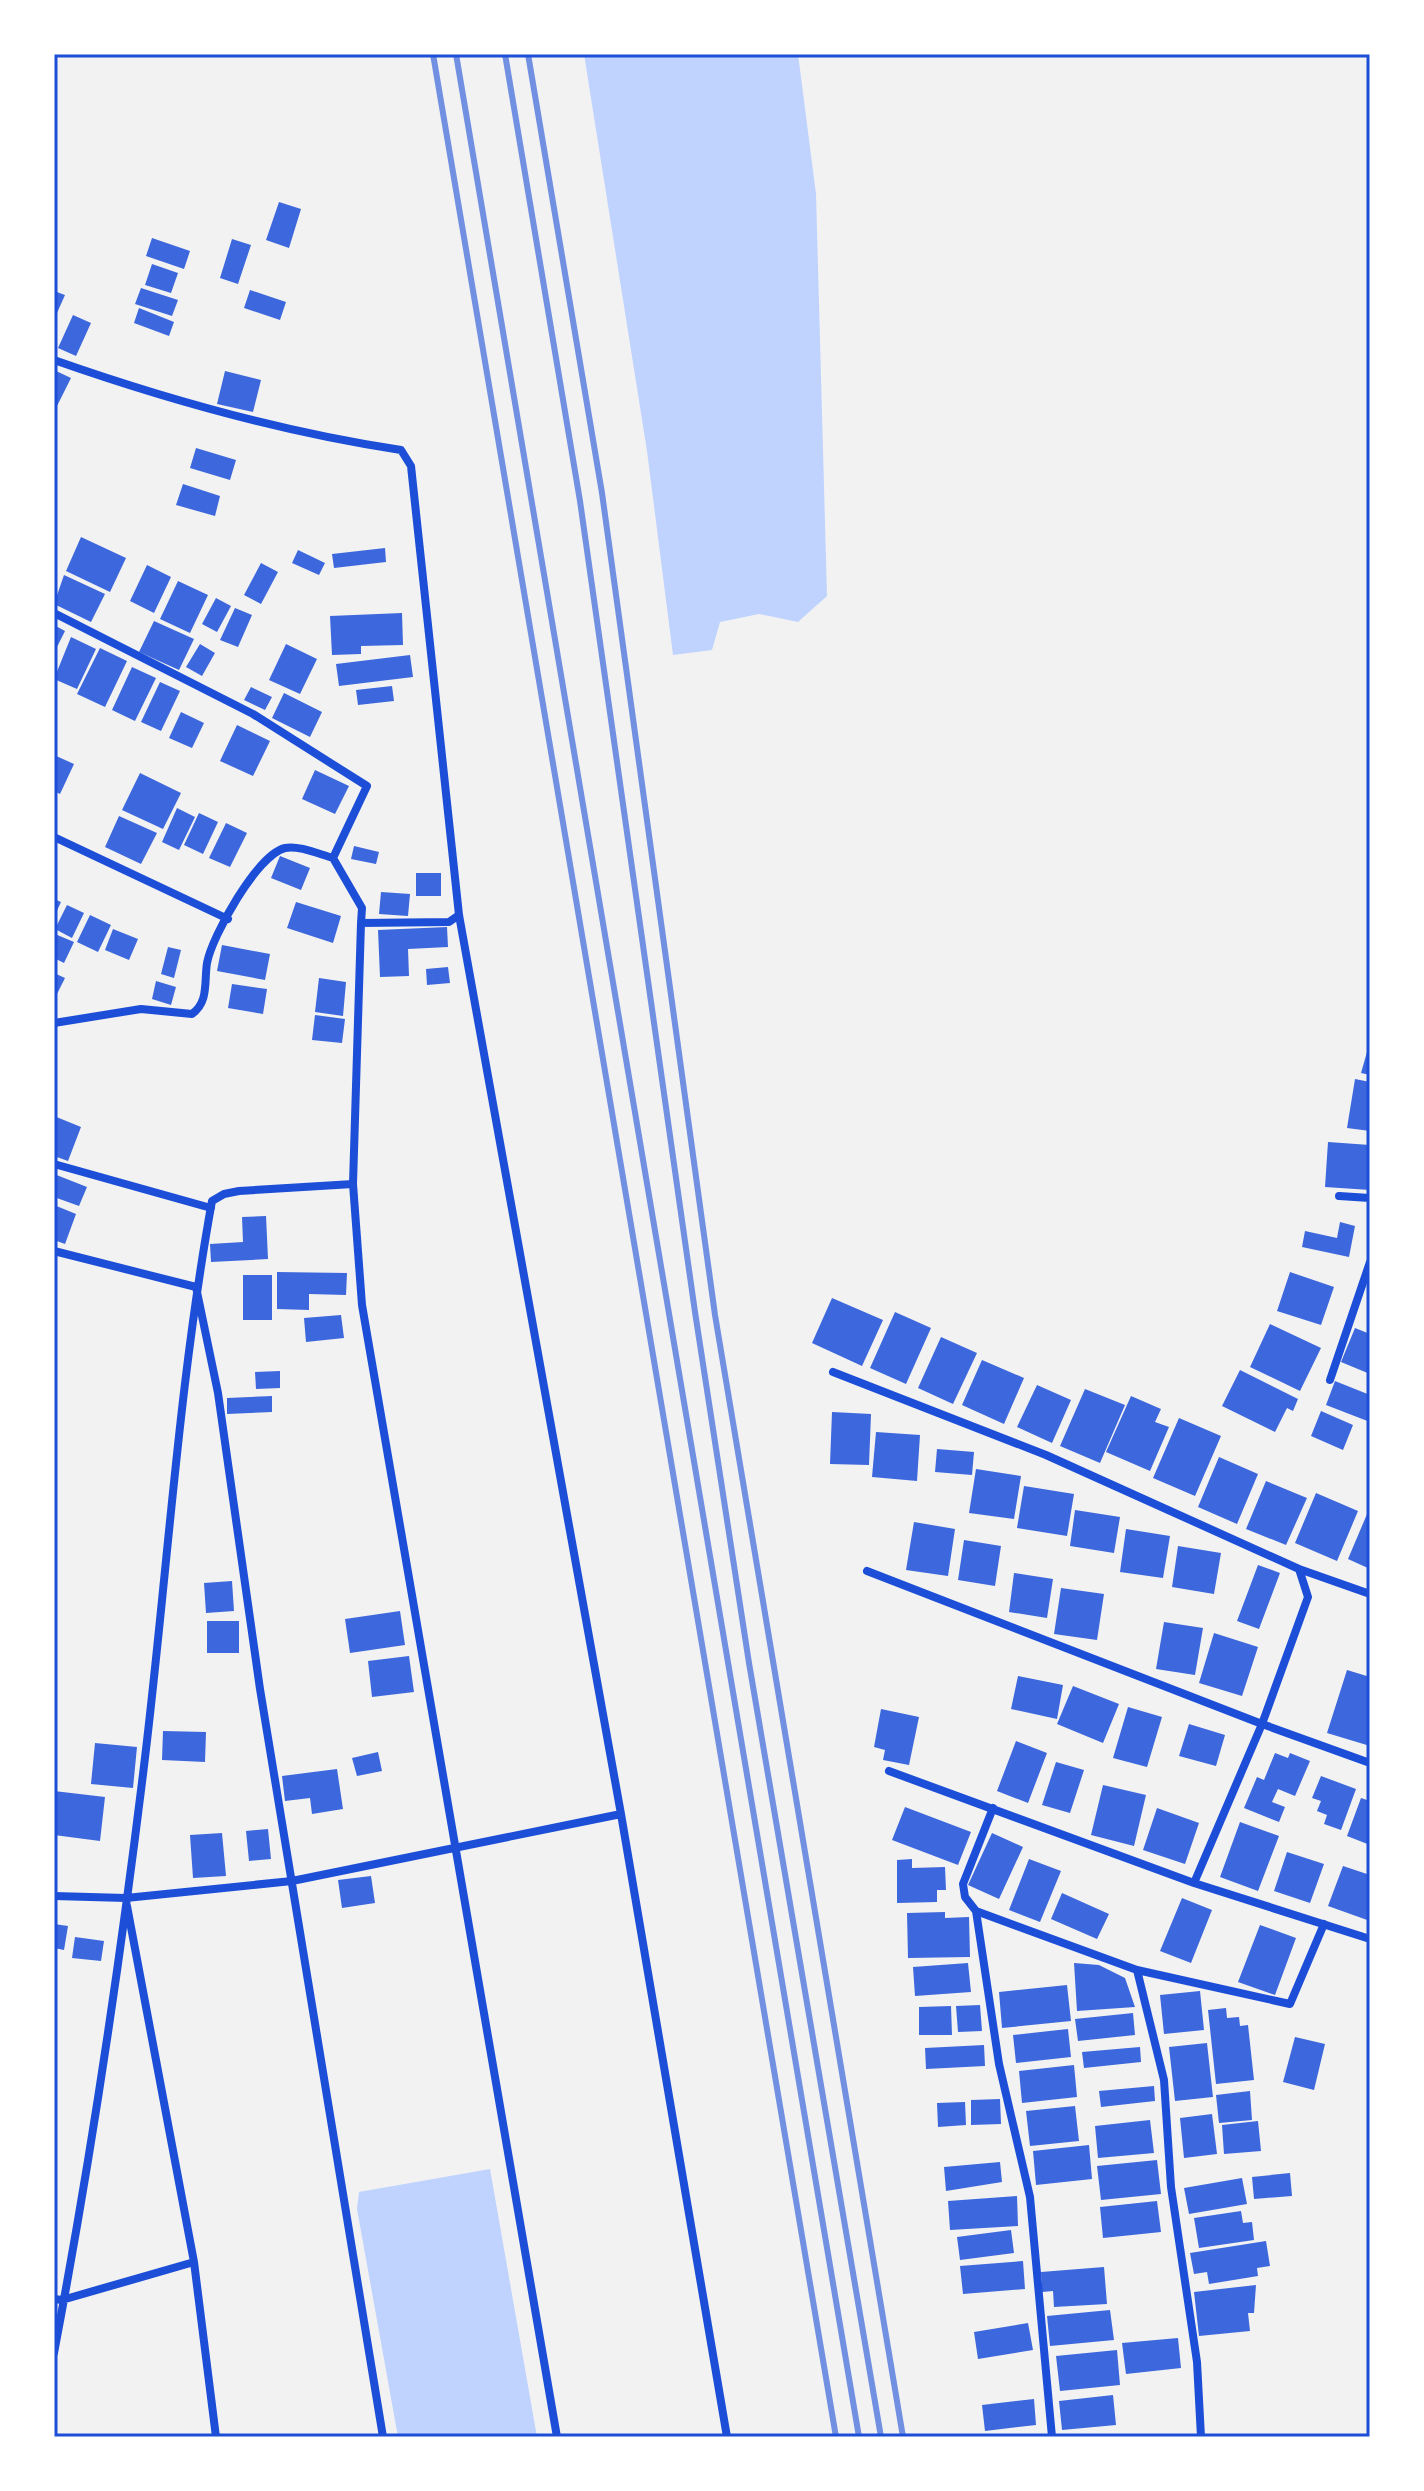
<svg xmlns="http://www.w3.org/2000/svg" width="1424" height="2491" viewBox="0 0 1424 2491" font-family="'Roboto Condensed',sans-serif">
	<rect width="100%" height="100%" fill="#f2f2f2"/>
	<!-- water -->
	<path fill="#bfd3fe" d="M584 54H798L816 194 827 596 798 622 759 614 720 622 712 650 673 655 647 451Z
		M490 2169 537 2437H398L357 2209 359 2192Z"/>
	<!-- building -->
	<path fill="#3d67dc" d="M279 202 301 209 289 248 266 240Z
		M152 238 190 251 184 269 146 256Z
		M232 239 251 245 238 284 220 278Z
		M152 264 178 273 171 293 145 285Z
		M141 288 178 300 172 316 135 304Z
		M250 290 286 302 280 320 244 308Z
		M54 291 65 295 57 313 54 312Z
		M139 308 174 322 169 336 134 323Z
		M73 315 91 323 76 356 58 348Z
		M54 370 71 378 57 406 54 405Z
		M225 371 261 380 253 412 217 404Z
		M196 448 236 460 230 480 190 468Z
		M183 484 220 496 215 516 176 505Z
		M81 537 126 558 110 592 66 571Z
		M385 548 386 562 334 568 332 554Z
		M298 550 325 563 319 575 292 563Z
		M261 563 278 572 261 604 244 595Z
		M147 565 171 577 154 613 130 601Z
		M64 575 105 594 91 622 54 604Z
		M178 581 208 595 190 633 160 619Z
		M216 598 231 606 217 632 202 624Z
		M235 608 252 615 238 647 220 640Z
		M402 613 403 645 361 646V654L332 655 330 616Z
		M154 621 194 639 179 670 139 652Z
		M54 625 65 631 54 653Z
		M71 637 96 649 77 689 54 679Z
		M200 644 215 653 202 676 186 667Z
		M286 644 317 659 300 694 269 680Z
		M100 648 127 661 105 707 77 694Z
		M410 655 413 677 339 686 336 664Z
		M132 667 156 678 135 721 112 710Z
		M160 682 180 691 161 731 141 722Z
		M392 686 394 701 358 705 356 690Z
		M251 687 272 697 265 710 244 700Z
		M284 693 322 712 310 737 272 718Z
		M181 712 204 723 192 748 169 738Z
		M237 725 270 741 253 776 220 761Z
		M54 755 74 764 60 794 54 791Z
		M315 770 349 786 335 814 302 799Z
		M140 773 181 793 163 829 122 810Z
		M177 808 195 817 179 850 162 842Z
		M199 813 218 822 203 854 184 845Z
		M119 816 157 833 141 864 105 847Z
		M226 823 247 833 230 867 209 858Z
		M354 846 379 852 376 864 351 859Z
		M280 856 310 868 301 890 271 878Z
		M416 873H441V896H416Z
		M381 892 410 894 408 916 379 914Z
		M54 899 61 902 54 917Z
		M296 902 341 916 333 943 287 928Z
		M67 905 84 913 72 938 55 929Z
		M90 915 111 925 98 952 77 942Z
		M447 927 448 947 408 949 409 976 380 977 378 930Z
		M113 929 138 939 129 960 105 950Z
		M55 934 74 942 64 963 54 958Z
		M222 945 270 954 265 980 217 971Z
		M168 947 181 950 174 978 161 974Z
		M448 967 450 983 427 985 426 969Z
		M54 973 65 978 54 1000Z
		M319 978 346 982 343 1016 315 1012Z
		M156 981 176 987 171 1005 152 999Z
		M232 984 267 989 263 1014 228 1008Z
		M315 1015 345 1019 342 1043 312 1040Z
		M1369 1045H1370V1075L1361 1073Z
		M1355 1079 1370 1082V1131L1347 1128Z
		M54 1116 81 1127 68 1161 54 1156Z
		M1328 1142 1370 1145V1190L1325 1187Z
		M54 1174 87 1187 79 1206 54 1197Z
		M54 1205 76 1214 65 1244 54 1240Z
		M266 1216 268 1259 211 1262 210 1244 243 1242 242 1217Z
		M1340 1222 1355 1226 1349 1257 1302 1247 1305 1231 1337 1238Z
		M277 1272 347 1273 346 1295 309 1294V1310L277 1309Z
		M1290 1272 1334 1287 1321 1325 1277 1311Z
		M243 1275H272V1320H243Z
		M832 1298 883 1320 862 1366 812 1343Z
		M895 1312 931 1328 906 1384 870 1368Z
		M341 1315 344 1338 306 1342 304 1318Z
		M1270 1324 1321 1348 1300 1391 1250 1367Z
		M1355 1328 1370 1334V1374L1341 1362Z
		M941 1337 977 1353 953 1404 918 1388Z
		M982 1360 1024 1378 1004 1424 962 1405Z
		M1240 1370 1298 1399 1293 1411 1287 1408 1275 1432 1222 1406Z
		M280 1371V1388L256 1389 255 1372Z
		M1335 1381 1370 1395V1422L1326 1405Z
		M1037 1385 1071 1400 1052 1443 1017 1427Z
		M1085 1389 1125 1405 1100 1463 1060 1446Z
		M272 1396V1412L227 1414V1398Z
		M1131 1396 1161 1409 1155 1422 1169 1427 1150 1471 1106 1452Z
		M1321 1411 1353 1425 1343 1450 1311 1436Z
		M832 1412 871 1414 869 1465 830 1464Z
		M1179 1418 1221 1436 1195 1496 1153 1478Z
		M876 1432 920 1435 917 1481 872 1477Z
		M937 1449 974 1452 972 1475 935 1472Z
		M1219 1457 1258 1474 1237 1524 1198 1507Z
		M976 1469 1021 1476 1014 1519 969 1513Z
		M1266 1481 1307 1498 1286 1545 1246 1529Z
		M1024 1486 1074 1494 1067 1536 1017 1528Z
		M1316 1493 1358 1511 1337 1561 1295 1543Z
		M1370 1507V1569L1348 1559Z
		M1075 1510 1120 1517 1114 1553 1070 1546Z
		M914 1522 955 1529 948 1576 906 1570Z
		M1126 1529 1170 1536 1163 1578 1120 1572Z
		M964 1540 1001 1546 995 1586 958 1580Z
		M1178 1546 1221 1553 1214 1594 1172 1587Z
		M1258 1565 1280 1573 1259 1629 1237 1621Z
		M1014 1573 1053 1579 1047 1618 1009 1612Z
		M232 1581 234 1611 206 1613 204 1583Z
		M1061 1588 1104 1594 1097 1640 1054 1634Z
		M400 1611 405 1645 350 1653 345 1619Z
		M207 1621H239V1653H207Z
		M1164 1622 1203 1628 1195 1675 1156 1669Z
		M1214 1633 1258 1647 1242 1696 1199 1683Z
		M409 1656 414 1692 372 1697 368 1661Z
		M1347 1670 1370 1677V1746L1327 1733Z
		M1018 1676 1063 1685 1057 1719 1011 1709Z
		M1073 1686 1119 1704 1103 1743 1057 1724Z
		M1128 1707 1162 1717 1147 1767 1113 1758Z
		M881 1709 919 1717 909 1765 883 1760 885 1750 874 1747Z
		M1189 1724 1225 1735 1216 1766 1179 1756Z
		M163 1731 206 1732 205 1762 162 1760Z
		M1016 1741 1047 1753 1028 1803 997 1791Z
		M95 1743 137 1747 133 1788 91 1784Z
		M378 1752 382 1771 357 1776 352 1758Z
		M1275 1753 1288 1758 1290 1753 1310 1761 1295 1796 1278 1789 1272 1802 1285 1807 1279 1822 1244 1808 1257 1777 1264 1780Z
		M1056 1762 1084 1770 1070 1813 1042 1805Z
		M337 1769 343 1809 312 1814 310 1798 285 1801 282 1776Z
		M1321 1776 1356 1789 1341 1830 1324 1824 1327 1815 1317 1811 1321 1801 1312 1798Z
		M1103 1785 1146 1795 1134 1846 1091 1835Z
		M54 1791 105 1797 100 1841 54 1835Z
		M1361 1798 1370 1801V1845L1347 1836Z
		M905 1807 971 1832 958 1865 892 1840Z
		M1157 1808 1199 1823 1185 1864 1143 1850Z
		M1240 1822 1279 1836 1258 1891 1220 1877Z
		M268 1829 271 1859 249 1861 246 1831Z
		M222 1833 226 1876 193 1878 190 1835Z
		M992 1833 1023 1847 999 1899 968 1885Z
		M1287 1852 1324 1864 1310 1903 1274 1891Z
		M912 1859V1868L945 1867 946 1890H937V1902L897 1903V1860Z
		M1029 1859 1061 1871 1040 1922 1009 1910Z
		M1343 1866 1370 1875V1921L1328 1906Z
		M371 1876 375 1903 342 1908 338 1880Z
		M1062 1893 1109 1914 1097 1939 1051 1919Z
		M1182 1898 1212 1910 1191 1963 1160 1951Z
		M945 1912V1918L969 1917 970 1957 908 1958 907 1913Z
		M54 1924 68 1926 64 1950 54 1948Z
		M1260 1925 1296 1938 1275 1995 1238 1982Z
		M75 1937 104 1941 101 1961 72 1958Z
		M968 1963 971 1992 915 1996 913 1967Z
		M1074 1963 1099 1965 1125 1978 1135 2007 1077 2011Z
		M1067 1985 1071 2021 1002 2028 999 1992Z
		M1200 1991 1204 2030 1164 2034 1160 1995Z
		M980 2005 982 2031 958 2032 956 2006Z
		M951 2006 952 2035H919V2007Z
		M1226 2008 1227 2018 1239 2017 1240 2026 1248 2025 1254 2080 1216 2084 1208 2010Z
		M1133 2013 1135 2035 1078 2041 1075 2019Z
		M1068 2029 1071 2057 1016 2063 1013 2035Z
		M1295 2037 1325 2044 1314 2090 1283 2082Z
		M1207 2043 1213 2097 1175 2101 1169 2047Z
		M984 2045 985 2066 926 2069 925 2048Z
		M1140 2047 1141 2062 1084 2068 1082 2052Z
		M1074 2065 1077 2097 1022 2103 1019 2071Z
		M1154 2086 1155 2101 1101 2107 1099 2091Z
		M1250 2091 1252 2120 1219 2123 1216 2095Z
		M1000 2099 1001 2124 971 2125V2100Z
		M965 2102 966 2125 938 2127 937 2103Z
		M1075 2106 1079 2141 1030 2146 1026 2111Z
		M1212 2114 1217 2154 1184 2158 1180 2118Z
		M1150 2120 1154 2153 1098 2158 1095 2126Z
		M1258 2121 1261 2151 1224 2154 1222 2125Z
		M1089 2145 1092 2179 1036 2185 1033 2151Z
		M1157 2160 1161 2194 1101 2200 1097 2166Z
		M1000 2162 1002 2182 946 2191 944 2167Z
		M1290 2173 1292 2196 1254 2199 1252 2177Z
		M1242 2178 1247 2204 1189 2214 1184 2188Z
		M1017 2196 1018 2226 950 2230 948 2201Z
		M1157 2201 1161 2232 1103 2238 1100 2207Z
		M1241 2211 1243 2223 1252 2222 1254 2240 1199 2248 1194 2218Z
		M1011 2230 1014 2253 960 2260 957 2237Z
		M1266 2241 1270 2266 1257 2268 1258 2276 1209 2284 1207 2272 1194 2274 1190 2253Z
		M1023 2261 1025 2289 963 2294 960 2266Z
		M1104 2267 1107 2304 1054 2307 1053 2291 1042 2292 1041 2272Z
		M1256 2285 1254 2313H1248L1250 2331 1199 2336 1194 2292Z
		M1110 2310 1114 2340 1050 2346 1047 2316Z
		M1028 2323 1033 2350 978 2359 974 2332Z
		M1178 2338 1181 2368 1126 2374 1122 2343Z
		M1117 2350 1120 2385 1060 2391 1056 2356Z
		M1113 2395 1116 2425 1062 2430 1059 2401Z
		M1034 2399 1036 2425 985 2431 982 2405Z"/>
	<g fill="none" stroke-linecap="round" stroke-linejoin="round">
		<!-- minor -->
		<path stroke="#1d4ed8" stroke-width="8" d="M54 360C168 400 281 432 401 450L411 466 459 915 621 1814 727 2437
			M54 613 253 714 367 786 333 858 362 908 361 923
			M54 837 228 919
			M459 915 449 922 361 923 353 1184 362 1305 557 2437
			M54 1023 141 1009 192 1014C209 1002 204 982 207 963 212 936 257 855 285 848 298 845 319 854 333 858
			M54 1164 211 1208
			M1339 1196 1370 1198
			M54 1251 196 1287 218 1393 260 1689 383 2437
			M833 1372 1046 1455 1299 1569 1308 1597 1262 1724 1370 1763
			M1330 1380 1370 1262
			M1299 1569 1370 1594
			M867 1571 1262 1724 1194 1883 889 1771
			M993 1808 963 1884 965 1897 976 1911 1137 1970 1290 2004 1324 1924
			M1194 1883 1370 1939
			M54 1896 126 1898 292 1881 621 1814
			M127 1906 194 2262 216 2437
			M976 1911 999 2064 1030 2197 1052 2437
			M1137 1970 1164 2080 1171 2187 1197 2362 1201 2437
			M54 2299 62 2300 194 2262
			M54 2353C91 2158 120 1963 144 1766 167 1578 178 1388 212 1201L224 1194 239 1191 353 1184"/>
		<!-- rail -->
		<path stroke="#7290e2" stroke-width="6" d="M433 54 836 2437
			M456 54 859 2437
			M505 54 580 501 695 1312 749 1663 881 2437
			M528 54 602 493 715 1315 903 2437"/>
	</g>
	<!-- border -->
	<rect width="1424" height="2491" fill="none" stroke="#ffffff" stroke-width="112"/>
	<rect x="56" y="56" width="1312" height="2379" fill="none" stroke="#1d4ed8" stroke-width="3"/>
</svg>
